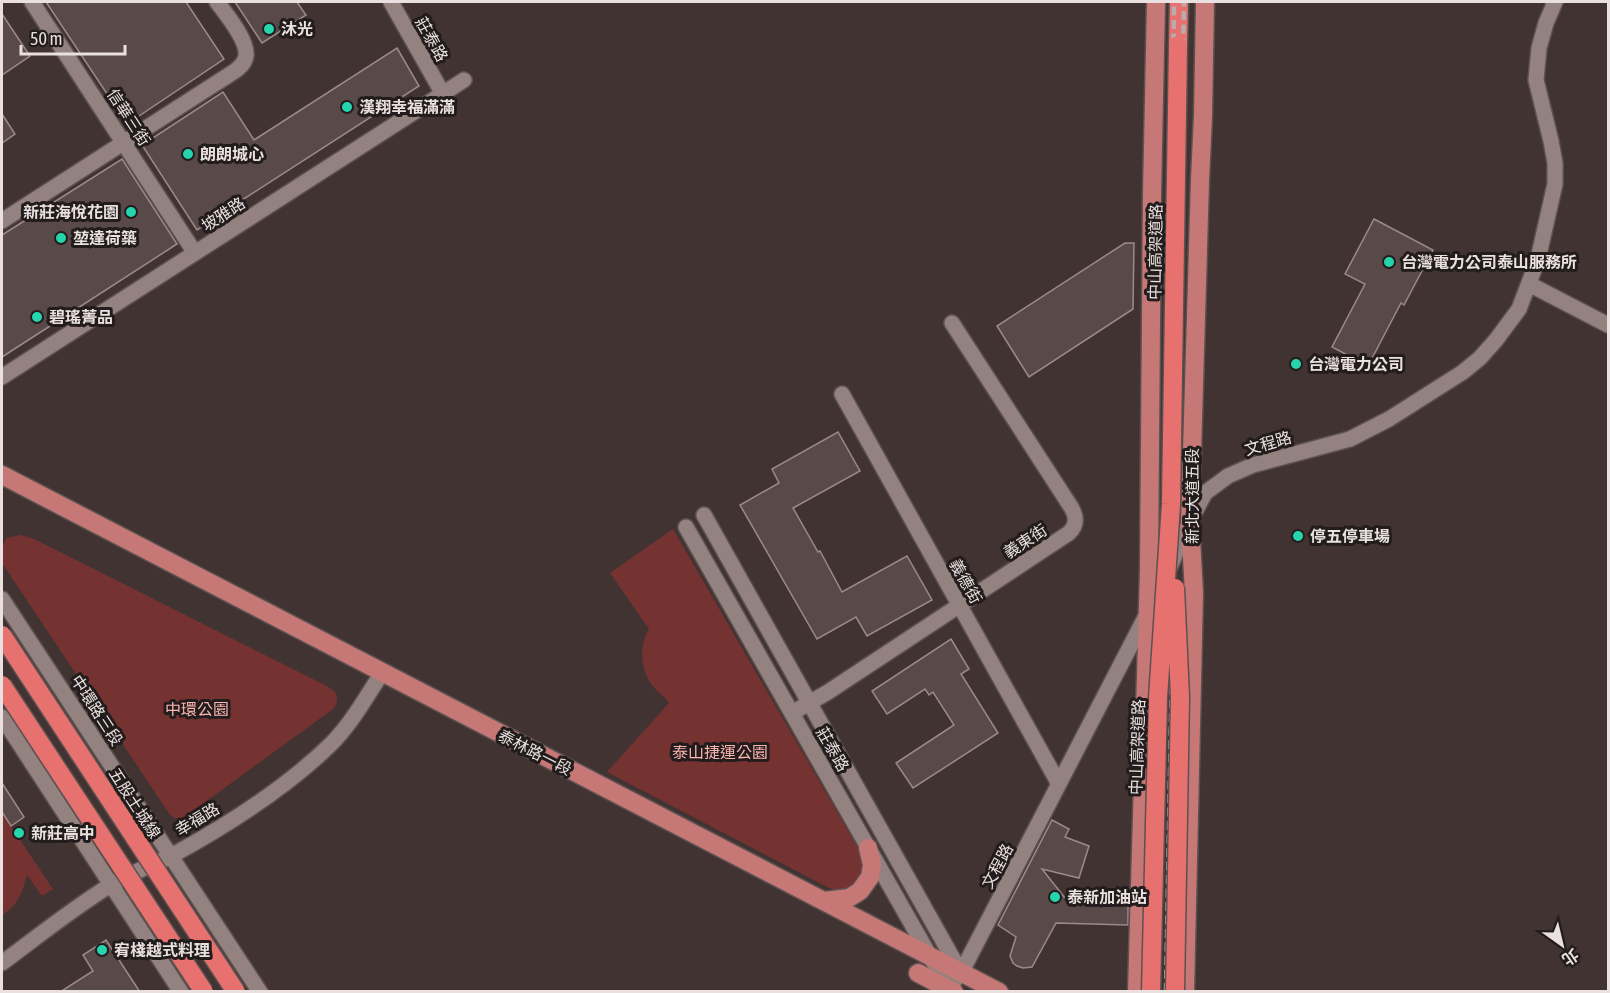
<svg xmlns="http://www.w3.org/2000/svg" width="1610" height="993" viewBox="0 0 1610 993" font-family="'Asap Condensed','Noto Sans TC',sans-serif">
	<rect width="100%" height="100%" fill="#413332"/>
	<!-- green -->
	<path fill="#743231" d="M673 529 862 855C868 881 855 897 829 888L607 772 669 703C665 696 657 692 652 685 640 670 639 645 649 629L610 573Z
		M21 535 34 539 327 686C337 692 341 698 333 709L186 816 177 820 170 815 2 563V547L6 538Z
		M2 813 53 889 42 896 27 875C22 895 18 904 2 916Z"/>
	<!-- building -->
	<path fill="#594a49" stroke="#9c8a89" stroke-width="1.5" d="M46 2H186L224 59 127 124Z
		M235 2H297L306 15 262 43Z
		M2 14 30 56 2 75Z
		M397 48 419 86 239 202 240 203 197 230 142 145 223 92 254 140Z
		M2 114 15 134 2 143Z
		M122 159 177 244 2 357V235Z
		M1374 219 1433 250 1404 305 1401 303 1368 366 1332 347 1365 284 1345 274Z
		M1125 243H1134L1133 309 1029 377 997 326Z
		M838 432 860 471 793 508 818 552 820 551 842 592 907 556 932 600 867 636 856 617 817 639 740 505 779 483 772 469Z
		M951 639 969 669 961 674 998 733 913 788 896 763 954 725 933 692 929 695 925 689 887 714 872 691Z
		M2 783 24 817 11 826 2 812Z
		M1052 820 1069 829 1065 837 1089 846 1079 878 1042 869 1065 898 1128 899V925L1056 923 1032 967 1023 968 1017 966 1013 963 1010 956 1016 937 998 925Z
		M106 940 140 992H60L93 971 83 955Z"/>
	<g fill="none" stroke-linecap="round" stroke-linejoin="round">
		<!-- minor casing -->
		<g stroke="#5d5150" stroke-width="18">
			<path id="minor" d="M32 2 195 253
				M391 2 443 94
				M2 221 235 71C240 67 245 63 246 56 248 40 226 14 217 2
				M1529 284 1608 325
				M2 377 464 80
				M842 394 1059 784
				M704 515 961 973
				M686 527 948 988
				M1169 569 1190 521 1205 493 1228 476 1253 465 1350 439 1389 419 1463 372 1480 358 1496 340 1519 309 1538 259 1555 184V163L1551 141 1536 80 1539 48 1546 23 1555 2
				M2 599 260 992
				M792 713 828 692 1069 533C1077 525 1077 517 1071 507L952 323
				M2 717 181 992
				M2 963C37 937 72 909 109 886 128 874 151 866 171 856 226 826 286 788 331 744 352 723 366 697 382 673
				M944 992 948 988 961 973 1148 612"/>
		</g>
		<!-- major casing -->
		<g stroke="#5d5150" stroke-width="21">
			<path id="major" d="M2 475 999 992
				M824 901 849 898 860 891 870 877 872 865 868 848
				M918 973 954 992
				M1137 992 1149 570 1152 195 1156 2
				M1185 992 1194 593 1190 521 1200 180 1203 116 1205 2"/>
		</g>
		<!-- highway casing -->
		<g stroke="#5d5150" stroke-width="21">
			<path id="highway" d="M1178 45 1179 2"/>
		</g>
		<!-- minor -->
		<use href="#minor" stroke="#938280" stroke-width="15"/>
		<!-- major -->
		<use href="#major" stroke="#c57876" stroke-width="18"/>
		<!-- highway -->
		<use href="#highway" stroke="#e7716f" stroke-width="18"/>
		<!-- rail -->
		<path stroke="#b8adac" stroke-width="4.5" stroke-dasharray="9 4.5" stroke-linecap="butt" d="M1173 110 1174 2
			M1166 992 1184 2"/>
		<!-- highway-bridge casing -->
		<g stroke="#5d5150" stroke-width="21" stroke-linecap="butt">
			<path id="highway-bridge" d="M1175 588 1180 697 1175 992
				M2 635 236 992
				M2 685 204 992
				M1151 992 1158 698 1171 504 1178 45"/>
		</g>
		<!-- highway-bridge -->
		<use href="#highway-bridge" stroke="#e7716f" stroke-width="18"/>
	</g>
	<!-- markers -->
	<g fill="#25d5ae" stroke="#231c1c" stroke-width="2">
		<circle cx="269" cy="29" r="6"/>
		<circle cx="347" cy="107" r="6"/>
		<circle cx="188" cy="154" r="6"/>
		<circle cx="131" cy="212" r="6"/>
		<circle cx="61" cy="238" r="6"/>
		<circle cx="1389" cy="262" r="6"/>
		<circle cx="37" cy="317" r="6"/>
		<circle cx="1296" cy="364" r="6"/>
		<circle cx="1298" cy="536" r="6"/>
		<circle cx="19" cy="833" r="6"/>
		<circle cx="1055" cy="897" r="6"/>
		<circle cx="102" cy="950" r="6"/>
	</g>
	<g text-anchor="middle" stroke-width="6" stroke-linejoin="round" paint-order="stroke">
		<!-- poi labels -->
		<g font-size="16" font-weight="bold" fill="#e9e0df" stroke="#231c1c" text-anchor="start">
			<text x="281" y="35">沐光</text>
			<text x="359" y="113">漢翔幸福滿滿</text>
			<text x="200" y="160">朗朗城心</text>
			<text x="119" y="218" text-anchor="end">新莊海悅花園</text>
			<text x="73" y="244">堃達荷築</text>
			<text x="1401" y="268">台灣電力公司泰山服務所</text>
			<text x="49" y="323">碧瑤菁品</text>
			<text x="1308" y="370">台灣電力公司</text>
			<text x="1310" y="542">停五停車場</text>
			<text x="31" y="839">新莊高中</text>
			<text x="1067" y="903">泰新加油站</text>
			<text x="114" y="956">宥棧越式料理</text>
		</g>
		<!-- street labels -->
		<g font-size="16" fill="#e9e0df" stroke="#231c1c">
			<text transform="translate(432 39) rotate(61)" y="6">莊泰路</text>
			<text transform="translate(129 117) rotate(57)" y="6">信華三街</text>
			<text transform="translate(223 214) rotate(-33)" y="6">坡雅路</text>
			<text transform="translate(1155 252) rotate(-89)" y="6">中山高架道路</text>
			<text transform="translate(1268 443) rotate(-16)" y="6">文程路</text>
			<text transform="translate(1192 496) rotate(-90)" y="6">新北大道五段</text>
			<text transform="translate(1025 541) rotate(-33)" y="6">義東街</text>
			<text transform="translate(966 581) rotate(61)" y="6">義德街</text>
			<text transform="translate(97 710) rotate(57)" y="6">中環路三段</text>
			<text transform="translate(1137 747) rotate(-88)" y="6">中山高架道路</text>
			<text transform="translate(833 749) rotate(60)" y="6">莊泰路</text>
			<text transform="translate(535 752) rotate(27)" y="6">泰林路一段</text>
			<text transform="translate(135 803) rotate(57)" y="6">五股土城線</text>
			<text transform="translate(197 819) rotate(-31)" y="6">幸福路</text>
			<text transform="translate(997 866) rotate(-62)" y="6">文程路</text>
		</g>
		<!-- park labels -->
		<g font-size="16" fill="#fab5b1" stroke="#231c1c">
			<text x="197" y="715">中環公園</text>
			<text x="720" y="758">泰山捷運公園</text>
		</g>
	</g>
	<!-- border -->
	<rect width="1610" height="993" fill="none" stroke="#e9e0df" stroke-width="6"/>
	<!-- north arrow -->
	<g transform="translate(1562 945) rotate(146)" stroke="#231c1c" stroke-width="4.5" paint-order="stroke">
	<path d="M0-4.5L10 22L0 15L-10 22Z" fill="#e9e0df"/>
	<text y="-9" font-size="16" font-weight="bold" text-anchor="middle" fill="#e9e0df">北</text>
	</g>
	<!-- scale -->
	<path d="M21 45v9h104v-9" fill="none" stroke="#e9e0df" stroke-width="3"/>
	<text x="30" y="45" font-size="18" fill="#e9e0df" stroke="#231c1c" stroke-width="4.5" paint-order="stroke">50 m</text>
</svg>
